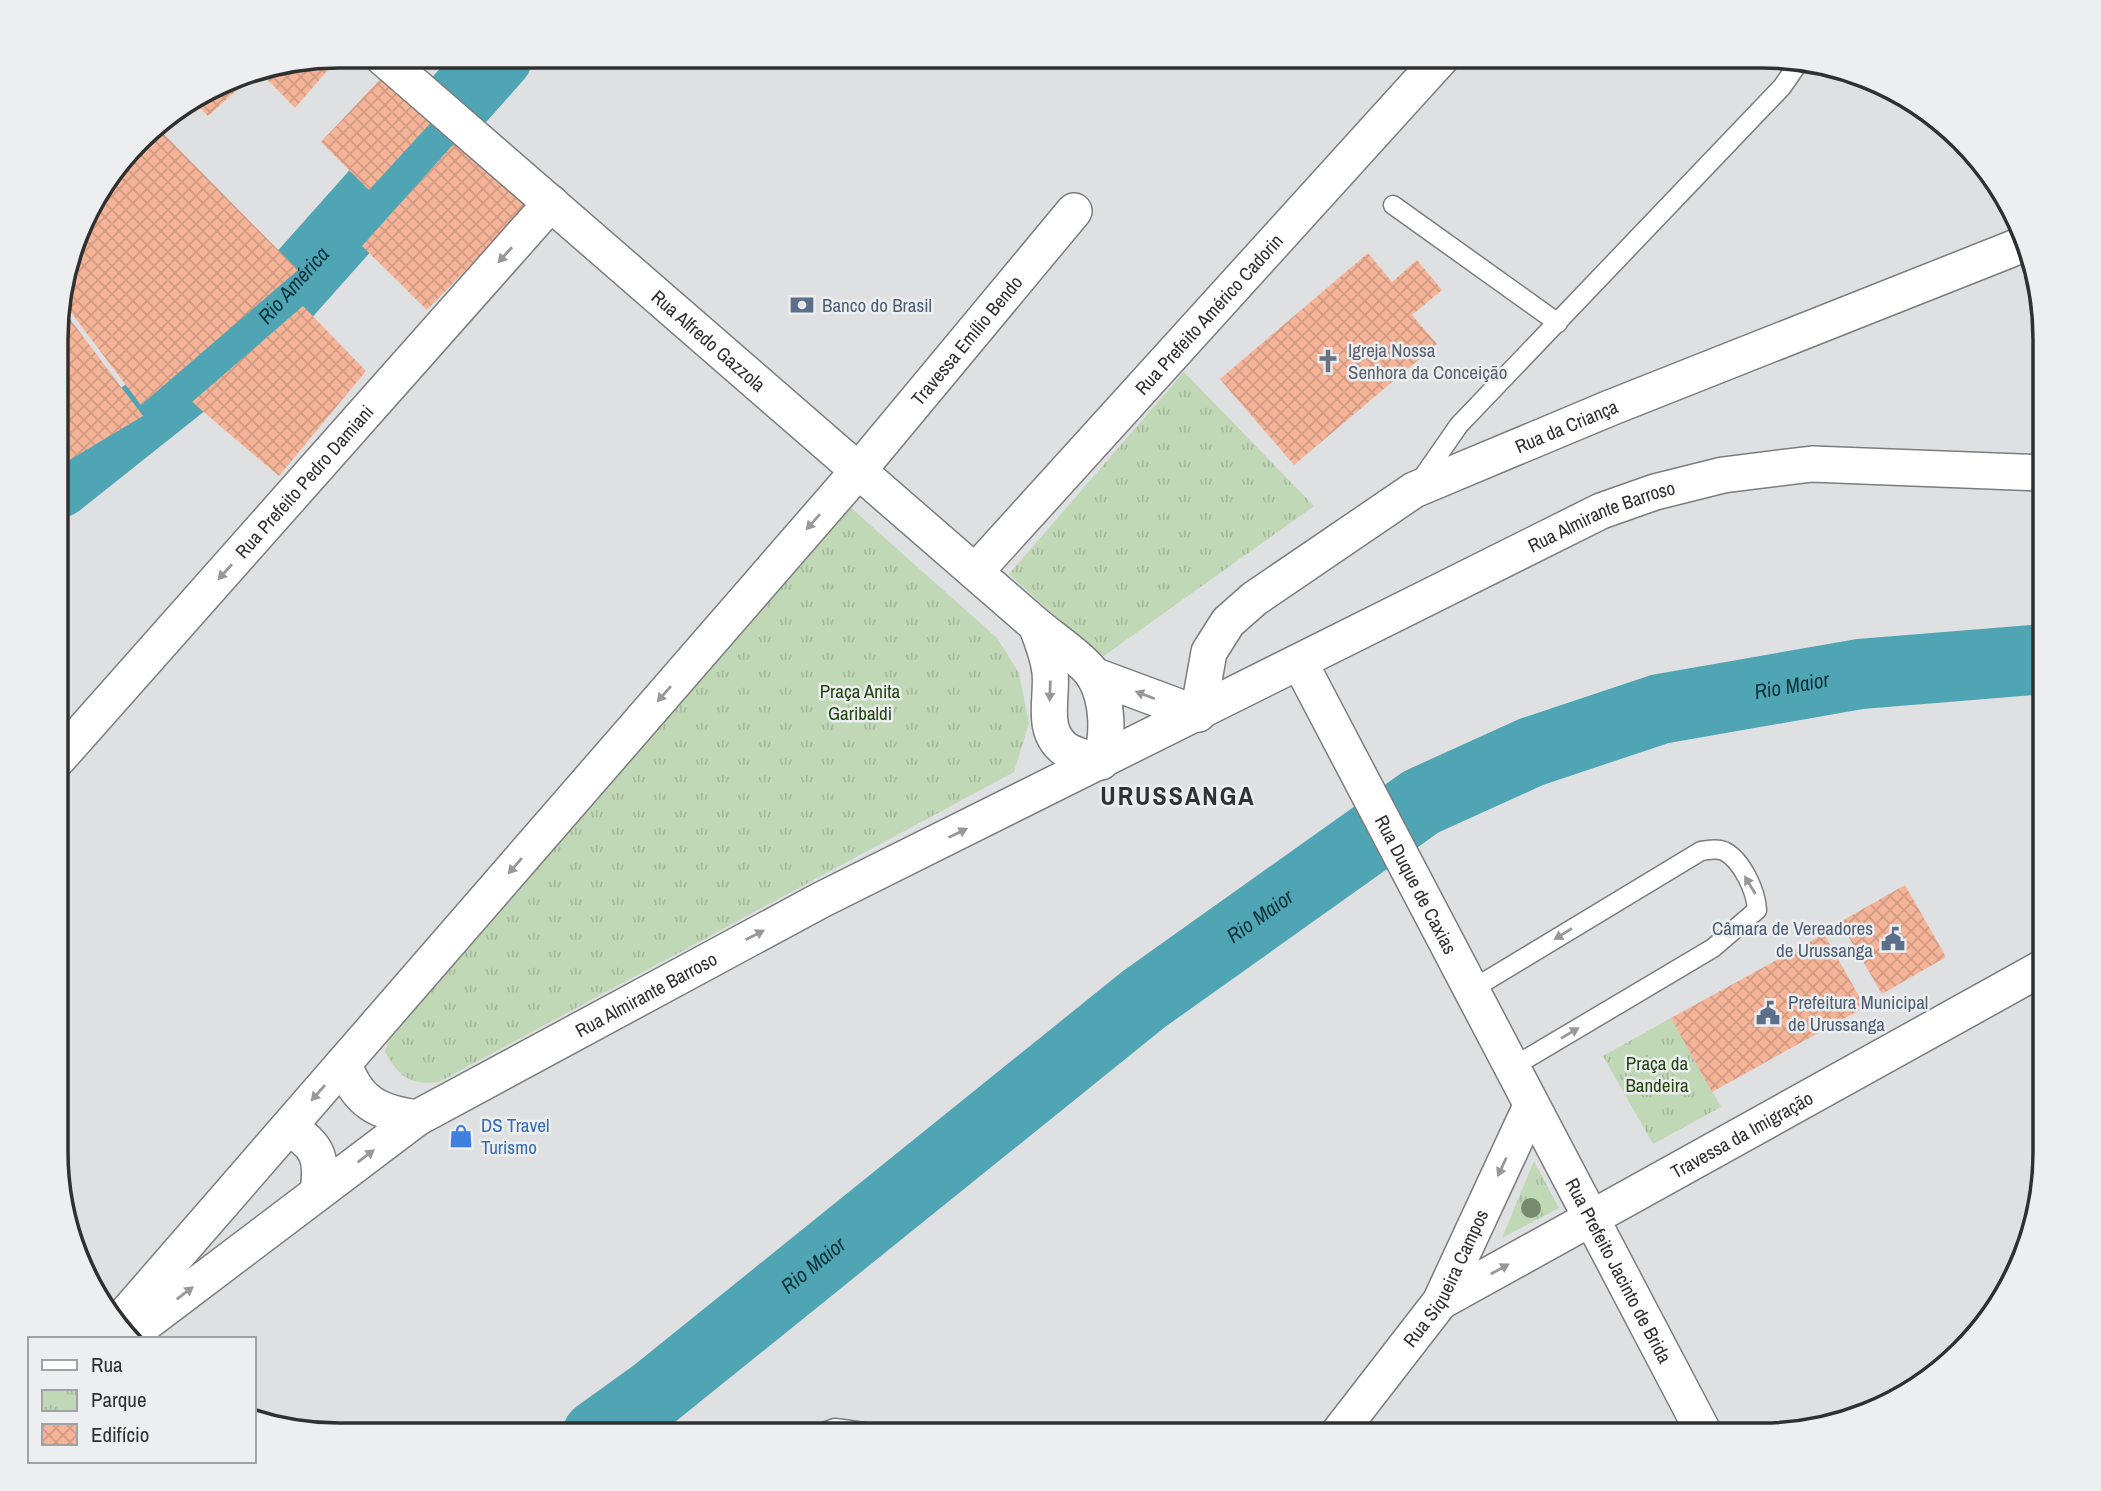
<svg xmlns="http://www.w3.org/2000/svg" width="2101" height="1491" viewBox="0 0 2101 1491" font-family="'Archivo Narrow',sans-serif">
	<defs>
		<pattern id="park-tufts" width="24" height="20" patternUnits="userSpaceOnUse" patternTransform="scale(1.75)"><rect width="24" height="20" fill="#c0d8b6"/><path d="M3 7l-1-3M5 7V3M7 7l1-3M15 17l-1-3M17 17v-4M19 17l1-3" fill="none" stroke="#a5ba9d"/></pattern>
		<pattern id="building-cross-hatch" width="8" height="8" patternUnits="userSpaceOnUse" patternTransform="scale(1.75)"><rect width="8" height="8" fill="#f5b498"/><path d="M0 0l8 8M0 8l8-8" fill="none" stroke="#d29b83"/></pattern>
	</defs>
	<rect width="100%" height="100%" fill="#dfe0e2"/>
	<!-- park -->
	<path fill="url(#park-tufts)" d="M1184 372 1314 506 1101 658 1009 574Z
		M849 506 997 638 1019 673 1029 723 1014 772 439 1082C410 1085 400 1078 385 1052L389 1038Z
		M1671 1018 1721 1107 1653 1144 1603 1056Z
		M1534 1161 1559 1208 1502 1238Z"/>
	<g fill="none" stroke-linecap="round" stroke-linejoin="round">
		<!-- river -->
		<g stroke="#50a5b4" stroke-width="70">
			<path id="s1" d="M58 483 263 320 498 56"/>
			<path id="s2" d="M597 1435 654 1394 1144 999 1421 802 1531 752 1660 709 1860 674 2044 659"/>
		</g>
	</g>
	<!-- building -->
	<path fill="url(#building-cross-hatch)" d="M340 56 295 108 260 72 339 56Z
		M388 71 436 117 369 190 321 142Z
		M257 72 208 116 193 101 231 77Z
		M155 125 298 270 141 405 60 298 85 214Z
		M459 138 529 205 427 310 362 246Z
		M1368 253 1392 282 1417 260 1442 290 1412 315 1437 344 1294 465 1220 379Z
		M58 303 143 416 66 462 58 454Z
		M303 306 366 371 279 476 192 402Z
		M1905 885 1946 957 1882 994 1840 922Z
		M1824 934 1865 1007 1712 1092 1671 1018Z"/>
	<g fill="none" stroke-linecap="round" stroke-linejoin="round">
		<!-- service casing -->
		<g stroke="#7b7c7d" stroke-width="21">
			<path id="service" d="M1393 205 1558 323
				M1420 481 1459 425 1782 87 1800 61
				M1471 990 1701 851C1709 850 1716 848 1724 851 1742 860 1756 891 1757 910L1713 948 1511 1068
				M815 1435 835 1428 886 1435"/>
		</g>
		<!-- minor casing -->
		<g stroke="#7b7c7d" stroke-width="38">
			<g id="minor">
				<path id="s3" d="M381 56 1036 625C1051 638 1084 660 1094 676 1109 702 1108 735 1101 762 1091 759 1075 756 1065 749 1040 730 1053 698 1050 672 1048 655 1042 641 1036 625"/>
				<path id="s4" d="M975 572 1443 56"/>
				<path id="s5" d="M1300 663 1705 1435"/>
				<path d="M1093 675 1198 714"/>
				<path id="s6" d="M1198 714 1209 652 1228 622 1254 599 1414 490 1610 408 2024 244"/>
				<path id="s7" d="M58 759 551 203"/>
				<path d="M344 1063C356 1102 379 1113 417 1118"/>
				<path d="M288 1128C318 1144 323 1159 318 1191"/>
				<path id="s8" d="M1440 1302 2044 967"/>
				<path id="s9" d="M119 1322 858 471 1074 211"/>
				<path id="s10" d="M130 1335 417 1118 821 900 1601 511 1655 492 1723 475 1812 464 2044 473"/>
				<path id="s11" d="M1337 1435 1440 1302 1531 1106"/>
			</g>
		</g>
		<!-- service -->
		<use href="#service" stroke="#fff" stroke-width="18"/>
		<!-- minor -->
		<use href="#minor" stroke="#fff" stroke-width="35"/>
	</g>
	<!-- trees -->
	<circle fill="#768b6d" cx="1531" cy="1208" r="10"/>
	<!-- one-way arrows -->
	<defs><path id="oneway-solid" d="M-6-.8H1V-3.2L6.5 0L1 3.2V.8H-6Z" transform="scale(1.75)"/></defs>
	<g fill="#989898">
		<use href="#oneway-solid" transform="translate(505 255) rotate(132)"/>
		<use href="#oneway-solid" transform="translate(813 522) rotate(131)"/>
		<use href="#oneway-solid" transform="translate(225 572) rotate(132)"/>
		<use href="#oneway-solid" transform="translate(1050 691) rotate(92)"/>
		<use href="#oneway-solid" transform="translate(664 694) rotate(131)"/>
		<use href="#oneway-solid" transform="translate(1145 695) rotate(-159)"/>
		<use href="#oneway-solid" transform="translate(958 833) rotate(-26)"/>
		<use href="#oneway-solid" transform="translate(515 866) rotate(131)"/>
		<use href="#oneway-solid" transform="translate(1750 885) rotate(-121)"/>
		<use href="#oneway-solid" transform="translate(1563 934) rotate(148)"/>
		<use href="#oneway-solid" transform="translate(755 935) rotate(-27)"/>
		<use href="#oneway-solid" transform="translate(1570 1033) rotate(-31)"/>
		<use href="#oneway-solid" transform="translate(318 1093) rotate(131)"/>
		<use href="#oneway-solid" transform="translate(366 1156) rotate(-37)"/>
		<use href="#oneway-solid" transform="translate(1502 1167) rotate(115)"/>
		<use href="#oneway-solid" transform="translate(1500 1269) rotate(-29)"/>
		<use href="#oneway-solid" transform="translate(185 1293) rotate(-37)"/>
	</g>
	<!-- icons -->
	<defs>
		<g id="bank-bare" transform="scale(1.89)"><path d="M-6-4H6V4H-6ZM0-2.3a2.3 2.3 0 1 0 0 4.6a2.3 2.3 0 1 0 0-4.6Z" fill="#5c6f8a" stroke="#eceeef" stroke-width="2.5" paint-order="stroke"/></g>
		<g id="church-bare" transform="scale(1.89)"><path d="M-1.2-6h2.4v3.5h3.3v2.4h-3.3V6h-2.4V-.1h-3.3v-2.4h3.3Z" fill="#6b7280" stroke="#eceeef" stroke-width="2.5" paint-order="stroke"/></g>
		<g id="civic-bare" transform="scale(1.89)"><path d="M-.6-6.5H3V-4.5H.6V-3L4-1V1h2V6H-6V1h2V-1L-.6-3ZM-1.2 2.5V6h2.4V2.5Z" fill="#5c6f8a" stroke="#eceeef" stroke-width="2.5" paint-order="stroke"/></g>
		<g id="shop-bare" transform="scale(1.89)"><path d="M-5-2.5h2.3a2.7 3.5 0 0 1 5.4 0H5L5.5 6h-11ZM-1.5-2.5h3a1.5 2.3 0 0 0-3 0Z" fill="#3f7fe0" stroke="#eceeef" stroke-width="2.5" paint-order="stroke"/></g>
	</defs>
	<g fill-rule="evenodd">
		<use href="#bank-bare" x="802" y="305"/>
		<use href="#church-bare" x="1328" y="361"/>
		<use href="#civic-bare" x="1893" y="939"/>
		<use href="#civic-bare" x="1768" y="1013"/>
		<use href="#shop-bare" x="461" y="1136"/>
	</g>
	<g text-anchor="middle" stroke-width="5" stroke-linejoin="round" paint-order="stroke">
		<!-- service labels -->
		<g font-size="19" fill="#4e5e75" stroke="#eceeef" text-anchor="start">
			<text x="822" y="312">Banco do Brasil</text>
			<text x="1873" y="935" text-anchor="end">Câmara de Vereadores<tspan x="1873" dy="22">de Urussanga</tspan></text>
			<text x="1788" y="1009">Prefeitura Municipal<tspan x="1788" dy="22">de Urussanga</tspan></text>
		</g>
		<!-- street labels -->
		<g font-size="19" fill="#303031" stroke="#eceeef">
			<text dy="7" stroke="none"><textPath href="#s4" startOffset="348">Rua Prefeito Américo Cadorin</textPath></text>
			<text dy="7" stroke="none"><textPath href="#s3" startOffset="434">Rua Alfredo Gazzola</textPath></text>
			<text dy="7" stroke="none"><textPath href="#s9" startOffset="1297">Travessa Emílio Bendo</textPath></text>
			<text dy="7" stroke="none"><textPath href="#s6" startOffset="492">Rua da Criança</textPath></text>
			<text dy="7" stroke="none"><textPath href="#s7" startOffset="371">Rua Prefeito Pedro Damiani</textPath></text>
			<text dy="7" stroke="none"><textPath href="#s10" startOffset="1689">Rua Almirante Barroso</textPath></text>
			<text dy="7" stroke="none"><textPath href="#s5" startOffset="250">Rua Duque de Caxias</textPath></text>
			<text dy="7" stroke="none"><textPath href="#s10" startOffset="620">Rua Almirante Barroso</textPath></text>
			<text dy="7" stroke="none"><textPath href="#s8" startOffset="345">Travessa da Imigração</textPath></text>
			<text dy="7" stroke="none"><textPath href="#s5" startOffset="686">Rua Prefeito Jacinto de Brida</textPath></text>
			<text dy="7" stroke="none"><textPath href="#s11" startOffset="192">Rua Siqueira Campos</textPath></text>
		</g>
		<!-- worship labels -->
		<g font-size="19" fill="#5b616d" stroke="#eceeef" text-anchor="start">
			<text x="1348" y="357">Igreja Nossa<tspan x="1348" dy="22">Senhora da Conceição</tspan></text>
		</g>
		<!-- park labels -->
		<g font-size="19" fill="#21450e" stroke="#eceeef">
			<text x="860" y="698">Praça Anita<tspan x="860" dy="22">Garibaldi</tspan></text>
			<text x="1657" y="1070">Praça da<tspan x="1657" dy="22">Bandeira</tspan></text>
		</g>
		<!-- shop labels -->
		<g font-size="19" fill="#366cbe" stroke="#eceeef" text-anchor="start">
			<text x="481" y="1132">DS Travel<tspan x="481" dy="22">Turismo</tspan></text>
		</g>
		<!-- water labels -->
		<g font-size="21" font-style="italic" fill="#09333a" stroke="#eceeef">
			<text dy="7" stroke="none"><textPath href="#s1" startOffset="308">Rio América</textPath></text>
			<text dy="7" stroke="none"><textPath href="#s2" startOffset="1430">Rio Maior</textPath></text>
			<text dy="7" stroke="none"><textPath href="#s2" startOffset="842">Rio Maior</textPath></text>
			<text dy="7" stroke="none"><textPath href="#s2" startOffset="275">Rio Maior</textPath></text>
		</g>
		<!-- district labels -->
		<g font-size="26" font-weight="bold" letter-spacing="2" fill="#303132" stroke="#eceeef">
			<text x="1178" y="805">URUSSANGA</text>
		</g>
	</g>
	<!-- crop -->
	<path d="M0 0H2101V1491H0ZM339 68H1762A271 271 0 0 1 2033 339V1152A271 271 0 0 1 1762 1423H339A271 271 0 0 1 68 1152V339A271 271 0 0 1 339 68Z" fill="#eceeef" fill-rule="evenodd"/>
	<path fill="none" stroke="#303031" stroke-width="3.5" d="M339 68H1762A271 271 0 0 1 2033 339V1152A271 271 0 0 1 1762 1423H339A271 271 0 0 1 68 1152V339A271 271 0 0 1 339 68Z"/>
	<!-- legend -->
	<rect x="28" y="1337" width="228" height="126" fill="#eceeef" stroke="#a1a2a3" stroke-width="2"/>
	<rect x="42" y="1360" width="35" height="10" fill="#ffffff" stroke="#a1a2a3" stroke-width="2"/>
	<text x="91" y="1372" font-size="21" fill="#303031">Rua</text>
	<rect x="42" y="1390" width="35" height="21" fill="url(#park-tufts)" stroke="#a1a2a3" stroke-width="2"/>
	<text x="91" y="1407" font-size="21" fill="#303031">Parque</text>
	<rect x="42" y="1424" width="35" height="21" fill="url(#building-cross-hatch)" stroke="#a1a2a3" stroke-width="2"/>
	<text x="91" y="1442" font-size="21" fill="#303031">Edifício</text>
</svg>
